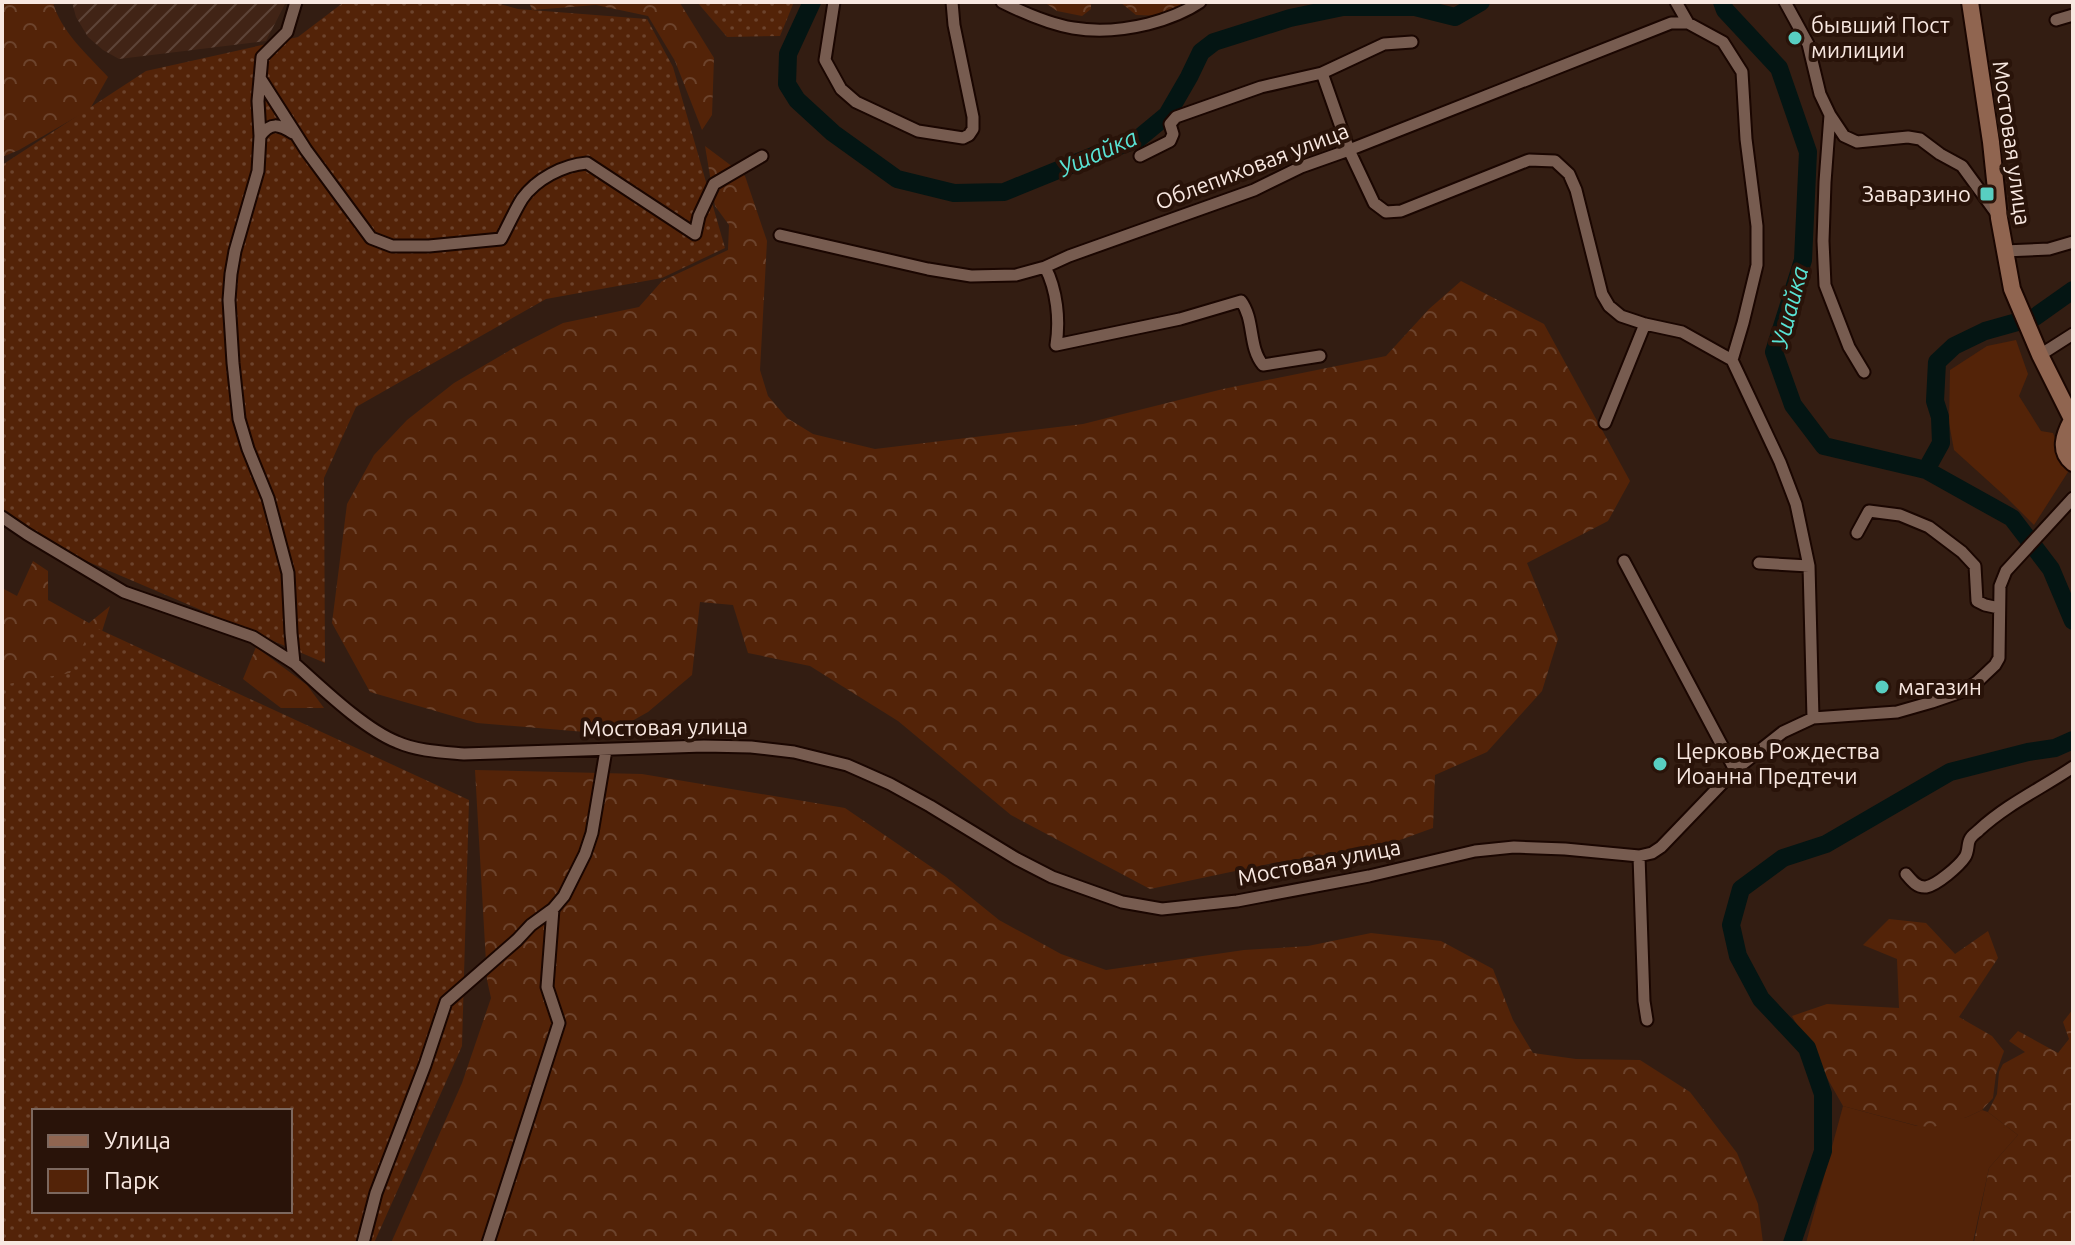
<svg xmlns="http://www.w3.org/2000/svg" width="2075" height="1245" viewBox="0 0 2075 1245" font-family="Ubuntu,sans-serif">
	<defs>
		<pattern id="industrial-furrows" width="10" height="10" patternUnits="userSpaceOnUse" patternTransform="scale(2)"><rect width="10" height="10" fill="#412416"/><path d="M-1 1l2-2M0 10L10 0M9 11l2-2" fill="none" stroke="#5d4438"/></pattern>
		<pattern id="forest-crowns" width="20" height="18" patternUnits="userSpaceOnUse" patternTransform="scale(2)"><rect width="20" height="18" fill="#532308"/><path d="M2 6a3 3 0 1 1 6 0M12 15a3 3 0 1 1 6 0" fill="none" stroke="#6c432c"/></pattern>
		<pattern id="garden-dots" width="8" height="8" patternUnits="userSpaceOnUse" patternTransform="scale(2)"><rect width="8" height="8" fill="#532308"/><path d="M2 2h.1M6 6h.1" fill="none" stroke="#6c432c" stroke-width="1.8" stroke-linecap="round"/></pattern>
	</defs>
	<rect width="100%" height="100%" fill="#331d12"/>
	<!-- industrial -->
	<path fill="url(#industrial-furrows)" d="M72 2H286L266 41 119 59 103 50 88 37 76 17Z"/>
	<!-- green -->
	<path fill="#532308" d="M2016 340 2028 374 2019 396 2041 431 2053 433 2068 472 2034 525 2007 498 1954 450 1949 423 1950 370 1987 346Z
		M1843 1106 1917 1126 1967 1117 1982 1110 1988 1112 2018 1135 1989 1168 1973 1242 1806 1243Z"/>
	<!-- forest -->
	<path fill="url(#forest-crowns)" d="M2 2H53C60 31 88 55 108 77L90 109 19 150 2 157Z
		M529 2H677L680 3 714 58 712 115 702 130 675 61 648 16 596 5 532 10Z
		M1044 2H1091V9L1082 16 1057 11Z
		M1120 2H1186L1164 16 1136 15Z
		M705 146 745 176 767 241 760 370 768 396 787 418 813 434 875 449 1083 424 1223 389 1386 356 1429 309 1461 281 1544 324 1630 481 1608 521 1527 563 1558 639 1542 691 1487 752 1435 775 1433 828 1386 845 1273 863 1150 889 1011 815 898 721 810 666 748 653 733 605 700 602 692 675 648 712 609 734 477 723 370 692 332 623 347 504 374 455 407 420 454 383 512 349 563 323 639 307 662 281 728 250 729 225 715 206Z
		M33 561 48 571V600L89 623 110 606 81 698 2 692V588L17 596Z
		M256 647 307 685 324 708H281L243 679Z
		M475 770 642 774 845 808 946 877 999 920 1061 954 1106 970 1244 950 1308 946 1371 933 1441 941 1493 969 1513 1020 1533 1053 1576 1059 1640 1060 1690 1092 1737 1153 1758 1204 1763 1243H391L462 1083 491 998 487 980Z
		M1889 919 1926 923 1955 954 1988 931 1998 958 1959 1017 1992 1036 2004 1051 1996 1074 1993 1098 1982 1110 1967 1117 1933 1127 1918 1126 1843 1106 1792 1016 1827 1004 1899 1008 1897 959 1863 945Z
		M2073 1009V1243H1965L1974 1242 1989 1168 2018 1135 1988 1112 1997 1094 1999 1072 2003 1064 2025 1052 2009 1041 2018 1031 2058 1053 2069 1039 2063 1022Z"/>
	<!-- garden -->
	<path fill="url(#garden-dots)" fill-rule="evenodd" d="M344 2H493L518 9 647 19 673 67 725 248 662 278 546 299 356 407 324 478 325 663 2 525V165L146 71 298 37Z
		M697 2H794L780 36 727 37Z
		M92 626 469 800 462 1046 374 1243H2V685L70 673ZM34 1111H290V1211H34Z"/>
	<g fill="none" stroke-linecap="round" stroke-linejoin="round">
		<!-- river -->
		<path stroke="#041513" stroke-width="18" d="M812 2 788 54 787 84 797 100 833 133 897 179 954 193 1004 192 1100 153 1138 139 1167 115 1189 77 1201 52 1214 42 1290 18 1343 7H1415L1455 17 1481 2
			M1722 2 1725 10 1779 68 1808 152 1803 260 1774 352 1793 405 1824 446 1926 470 2012 518 2051 569 2073 621
			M1926 470 1941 443 1940 417 1935 401 1937 362 1954 346 1985 331 2035 317 2073 290
			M1792 1243 1823 1151V1094L1807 1048 1761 999 1738 956 1731 925 1741 889 1783 858 1826 844 1950 772 2028 752 2055 748 2073 740"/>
		<!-- street casing -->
		<g stroke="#1a0601" stroke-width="15">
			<path id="street" d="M296 2 287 32 262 57 258 101 260 136 258 171 235 251 231 274 229 300 233 363 239 419 248 449 268 498 288 573 291 633 294 663C321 687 364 729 397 742 417 751 442 752 464 754L704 746 751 747 794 752 847 765 890 784 930 806 1017 859 1052 877 1122 902 1162 909 1237 901 1369 876 1475 851 1514 847 1565 849 1639 856 1652 853 1661 847 1735 770 1783 732 1813 718 1897 712 1932 702 1961 692 1977 682 1995 665 1999 658 2000 586 2006 571 2073 498
				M834 2 825 60 841 89 856 102 918 131 963 138 969 135 973 129V117L954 25 952 2
				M1002 2C1054 28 1091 38 1148 24 1167 19 1184 13 1200 2
				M1676 2 1688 23
				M1785 2 1808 44 1820 94 1830 115 1844 136 1857 142 1908 137 1920 139 1940 154 1962 166 1997 214
				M2056 20 2073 15
				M1322 73 1349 150 1374 203 1386 212 1401 211 1529 160 1555 161 1569 174 1576 190 1602 294 1609 306 1621 316 1645 324 1682 332 1732 360 1780 462 1796 504 1809 566 1813 718
				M260 78 306 150 371 238 392 246H429L501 239C508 226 514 212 522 199 536 179 563 165 587 163L695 234 699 216 714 184 762 156
				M1830 115 1825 182 1823 241 1825 285 1849 347 1864 372
				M260 136C271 122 278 124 293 133
				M1140 156 1170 141 1173 134 1170 124 1176 117 1261 87 1322 73 1384 44 1412 42
				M780 235 928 269 971 276 1016 275 1045 267 1069 256 1254 190 1301 167 1349 150 1671 23H1688L1723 42 1742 72 1746 139 1757 226V265L1743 323 1732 360
				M2004 251 2049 249 2073 242
				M1045 267C1057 290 1060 320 1056 345L1180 319 1241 301C1255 320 1248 347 1263 365L1320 356
				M2040 355 2073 334
				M1605 423 1645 324
				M2 517 27 534 124 592 253 637 294 663
				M1857 533 1869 511 1900 515 1929 527 1962 552 1975 566 1977 601 1985 605 1999 608
				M1624 561 1735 770
				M1759 563 1809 566
				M1639 856 1644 1001 1647 1020
				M1906 874C1911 880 1917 888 1926 887 1937 885 1959 866 1965 857 1969 851 1967 844 1970 839 1972 835 1976 833 1979 830 2007 804 2042 788 2073 767
				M363 1243 376 1193 425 1065 446 1002 517 940 531 925 553 909 564 896 585 854 592 833 606 750
				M488 1243 559 1023 547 987 553 909"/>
		</g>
		<!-- secondary casing -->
		<g stroke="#1a0601" stroke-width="20">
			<path id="secondary" d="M1970 2 1991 142 1999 218 2012 289 2040 355 2073 421
				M2072 420C2064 435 2058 451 2073 463"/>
		</g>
		<!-- street -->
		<use href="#street" stroke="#775c50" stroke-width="11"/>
		<!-- secondary -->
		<use href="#secondary" stroke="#906550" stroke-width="16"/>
	</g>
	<!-- markers -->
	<g fill="#58cec1" stroke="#291309" stroke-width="3">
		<circle cx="1795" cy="38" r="8"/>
		<rect x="1979" y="186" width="16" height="16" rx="4"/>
		<circle cx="1882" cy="687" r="8"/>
		<circle cx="1660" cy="764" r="8"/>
	</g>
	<g text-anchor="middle" stroke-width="8" stroke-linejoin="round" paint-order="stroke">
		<!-- poi labels -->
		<g font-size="22" fill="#f8e8e1" stroke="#291309" text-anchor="start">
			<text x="1811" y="33">бывший Пост<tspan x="1811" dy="25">милиции</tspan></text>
			<text x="1971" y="202" text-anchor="end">Заварзино</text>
			<text x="1898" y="695">магазин</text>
			<text x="1676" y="759">Церковь Рождества<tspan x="1676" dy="25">Иоанна Предтечи</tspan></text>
		</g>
		<!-- street labels -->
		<g font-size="22" fill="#f8e8e1" stroke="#291309">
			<text transform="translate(2012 143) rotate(82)" y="8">Мостовая улица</text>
			<text transform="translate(1252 166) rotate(-21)" y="8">Облепиховая улица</text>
			<text transform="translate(665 727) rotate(-1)" y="8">Мостовая улица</text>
			<text transform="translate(1319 862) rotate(-11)" y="8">Мостовая улица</text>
		</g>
		<!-- water labels -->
		<g font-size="24" font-style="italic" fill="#59e4d5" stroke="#291309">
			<text transform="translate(1098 153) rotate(-24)" y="8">Ушайка</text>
			<text transform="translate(1790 307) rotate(-75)" y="8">Ушайка</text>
		</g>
	</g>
	<!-- border -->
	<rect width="2075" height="1245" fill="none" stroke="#f8e8e1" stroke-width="8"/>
	<!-- legend -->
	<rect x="32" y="1109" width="260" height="104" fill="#291309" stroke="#7c685f" stroke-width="2"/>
	<rect x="48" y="1135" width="40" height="12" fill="#906550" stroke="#7c685f" stroke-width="2"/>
	<text x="104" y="1149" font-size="24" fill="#f8e8e1">Улица</text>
	<rect x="48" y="1169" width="40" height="24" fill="#532308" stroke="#7c685f" stroke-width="2"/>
	<text x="104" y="1189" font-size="24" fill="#f8e8e1">Парк</text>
</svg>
